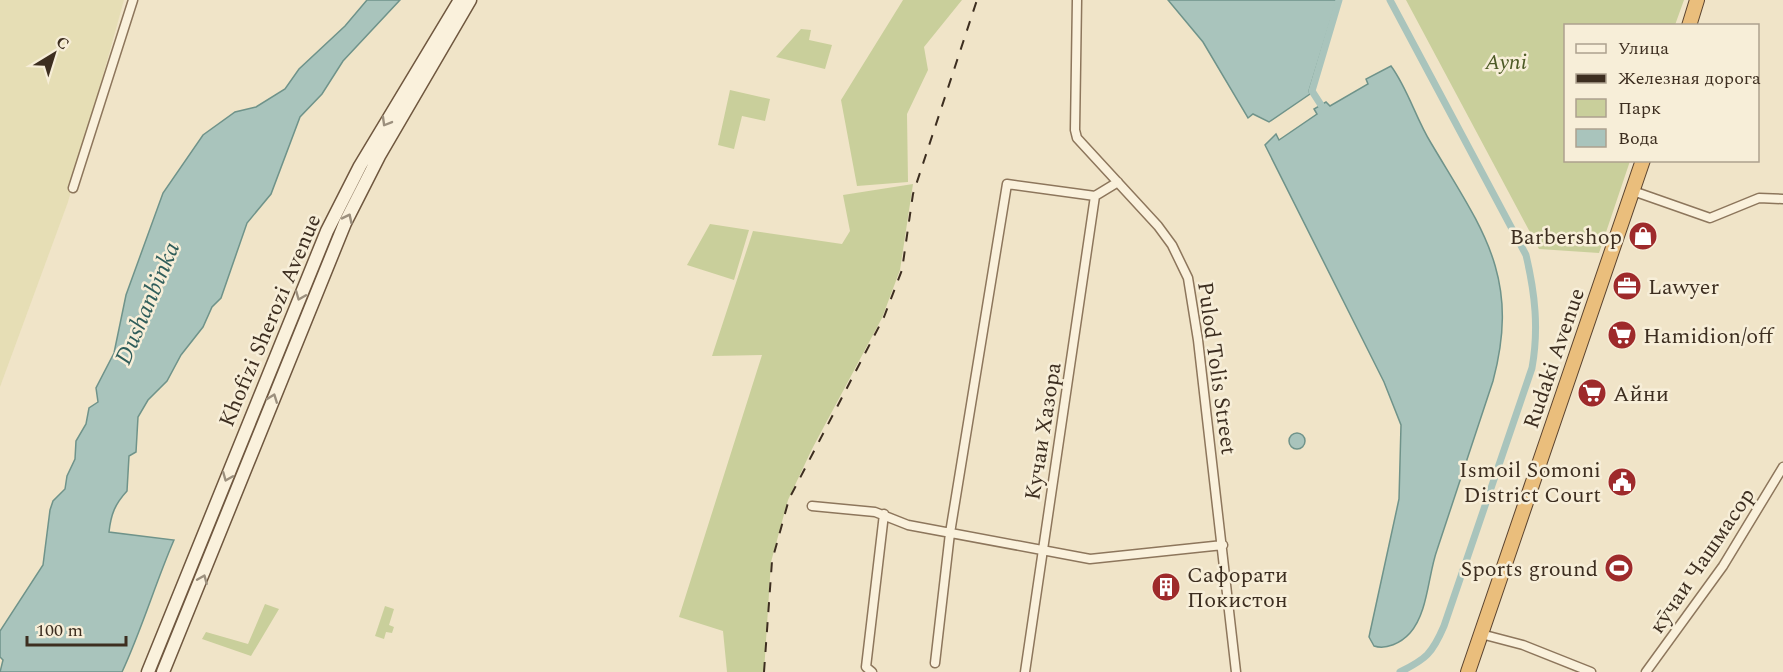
<svg xmlns="http://www.w3.org/2000/svg" width="1783" height="672" viewBox="0 0 1783 672" font-family="Spectral,serif">
	<rect width="100%" height="100%" fill="#f0e4c8"/>
	<!-- farmland -->
	<path fill="#e6deb5" d="M0 0H124L68 202 0 387Z"/>
	<!-- green -->
	<path fill="#c9cf9b" d="M903 0H962L924 47 928 70 907 114 908 182 857 186 841 100Z
		M1406 0H1684L1675 25 1566 26V160L1630 161 1599 253 1539 249Z
		M801 29 811 30 809 40 832 45 825 69 776 57Z
		M730 90 770 99 765 121 742 116 734 149 718 145Z
		M913 184 900 270 882 318 812 449 788 500 771 562 764 672H727L723 631 679 617 762 355 712 356 753 231 842 244 850 231 843 195Z
		M710 224 749 230 734 280 687 265Z
		M265 604 279 609 251 656 202 639 206 632 248 644Z
		M385 606 394 609 389 625 394 627 392 633 386 632 384 639 375 636Z"/>
	<!-- water -->
	<path fill="#a9c4bc" stroke="#6f938a" stroke-width="1.5" d="M367 0H400L343 61 322 94 300 117 271 194 247 223 221 298 212 307 203 327 181 355 167 381 148 400 138 417 136 452 129 456 127 491C115 504 111 514 109 532L174 540C155 584 142 629 122 672H0L3 660 0 657V631L43 565 50 510 53 501 65 489 67 476 75 459 76 441 86 424 89 408 98 402 96 388 114 353 126 295 163 193 203 135 235 112 256 107 285 89 299 69 345 26Z
		M1168 0H1337L1309 91 1310 94 1269 122 1253 114 1248 118 1203 42Z
		M1391 66C1408 89 1416 119 1431 143 1482 229 1521 276 1493 381 1475 437 1455 494 1437 550 1428 575 1428 613 1410 633 1401 643 1386 650 1374 646L1369 637 1399 499 1401 425 1384 382 1265 145 1276 134 1279 140 1317 114 1314 109 1326 102 1330 106 1368 84 1366 79Z
		M1289 441a8 8 0 1 1 16 0a8 8 0 1 1-16 0Z"/>
	<g fill="none" stroke-linecap="round" stroke-linejoin="round">
		<!-- canal -->
		<path stroke="#a9c4bc" stroke-width="7" d="M1390 0 1526 255C1535 293 1539 329 1532 368L1444 626C1432 654 1426 659 1400 672
			M1321 105 1312 91 1339 0"/>
		<!-- minor casing -->
		<g stroke="#8d765c" stroke-width="11">
			<path id="minor" d="M1077 0 1075 130 1077 138 1158 226 1172 245 1188 278 1198 340 1236 672
				M73 188 133 0
				M1633 191 1710 218 1759 198 1783 199
				M812 506 875 512 908 525 1090 559 1223 545
				M1481 634 1523 645 1591 672
				M935 663 950 533 1007 184 1095 196 1118 182
				M872 672 866 667 884 514
				M1025 672 1095 196
				M1646 672 1723 566 1783 467"/>
		</g>
		<!-- secondary casing -->
		<g stroke="#6f573f" stroke-width="15">
			<path id="secondary" d="M148 672 327 231 360 166 460 0
				M163 672 345 223 379 156 470 0"/>
		</g>
		<!-- trunk casing -->
		<g stroke="#5b4430" stroke-width="16">
			<path id="trunk" d="M1689 26 1697 0
				M1468 672 1643 160"/>
		</g>
		<!-- minor -->
		<use href="#minor" stroke="#faf1dc" stroke-width="8"/>
		<!-- secondary -->
		<use href="#secondary" stroke="#faf1dc" stroke-width="12"/>
		<!-- trunk -->
		<use href="#trunk" stroke="#eabe7c" stroke-width="14"/>
		<!-- rail -->
		<path stroke="#3d2e20" stroke-width="2" stroke-dasharray="10 10" stroke-linecap="butt" d="M764 672 772 561 789 499 884 317 902 270 913 194 977 0"/>
	</g>
	<!-- one-way arrows -->
	<defs><path id="oneway-chevron" d="M-2-3.5L2.5 0L-2 3.5" fill="none" stroke-width="1.6" stroke-linecap="round" stroke-linejoin="round" transform="scale(1.5)"/></defs>
	<g stroke="#9c907e">
		<use href="#oneway-chevron" transform="translate(386 122) rotate(120)"/>
		<use href="#oneway-chevron" transform="translate(348 218) rotate(-64)"/>
		<use href="#oneway-chevron" transform="translate(300 296) rotate(112)"/>
		<use href="#oneway-chevron" transform="translate(273 398) rotate(-69)"/>
		<use href="#oneway-chevron" transform="translate(227 477) rotate(112)"/>
		<use href="#oneway-chevron" transform="translate(203 579) rotate(-67)"/>
	</g>
	<!-- icons -->
	<defs>
		<g id="shop-disc" transform="scale(1.5)"><circle r="9.5" fill="#9e2a2b" stroke="#f7eed8"/><path d="M-5-2.5h2.3a2.7 3.5 0 0 1 5.4 0H5L5.5 6h-11ZM-1.5-2.5h3a1.5 2.3 0 0 0-3 0Z" fill="#fff"/></g>
		<g id="office-disc" transform="scale(1.5)"><circle r="9.5" fill="#9e2a2b" stroke="#f7eed8"/><path d="M-6-3h4V-5.5h4V-3h4V5H-6ZM-1-4.5V-3h2v-1.5ZM-6 0V1H6V0Z" fill="#fff"/></g>
		<g id="supermarket-disc" transform="scale(1.5)"><circle r="9.5" fill="#9e2a2b" stroke="#f7eed8"/><path d="M-6-5.5h2.5l.6 2H6L4.5 2H-2.5L-4.4-4H-6ZM-1.5 3.2a1.3 1.3 0 1 0 .1 0ZM3 3.2a1.3 1.3 0 1 0 .1 0Z" fill="#fff"/></g>
		<g id="civic-disc" transform="scale(1.5)"><circle r="9.5" fill="#9e2a2b" stroke="#f7eed8"/><path d="M-.6-6.5H3V-4.5H.6V-3L4-1V1h2V6H-6V1h2V-1L-.6-3ZM-1.2 2.5V6h2.4V2.5Z" fill="#fff"/></g>
		<g id="stadium-disc" transform="scale(1.5)"><circle r="9.5" fill="#9e2a2b" stroke="#f7eed8"/><path d="M0-5a6.5 5 0 1 0 0 10a6.5 5 0 1 0 0-10ZM-3.5-1.8h7v3.6h-7Z" fill="#fff"/></g>
		<g id="building-disc" transform="scale(1.5)"><circle r="9.5" fill="#9e2a2b" stroke="#f7eed8"/><path d="M-4-6H4V6H1V3H-1V6H-4ZM-2.5-4.3h1.7v1.8h-1.7ZM.8-4.3h1.7v1.8H.8ZM-2.5-1h1.7V.8h-1.7ZM.8-1h1.7V.8H.8Z" fill="#fff"/></g>
	</defs>
	<g fill-rule="evenodd">
		<use href="#shop-disc" x="1643" y="236"/>
		<use href="#office-disc" x="1627" y="286"/>
		<use href="#supermarket-disc" x="1622" y="335"/>
		<use href="#supermarket-disc" x="1592" y="393"/>
		<use href="#civic-disc" x="1622" y="482"/>
		<use href="#stadium-disc" x="1619" y="568"/>
		<use href="#building-disc" x="1166" y="587"/>
	</g>
	<g text-anchor="middle" stroke-width="5" stroke-linejoin="round" paint-order="stroke">
		<!-- park labels -->
		<g font-size="22" font-style="italic" fill="#4d5a26" stroke="#f7eed8">
			<text x="1506" y="69">Ayni</text>
		</g>
		<!-- poi labels -->
		<g font-size="22" fill="#3d2e20" stroke="#f7eed8" text-anchor="start">
			<text x="1622" y="244" text-anchor="end">Barbershop</text>
			<text x="1648" y="294">Lawyer</text>
			<text x="1643" y="343">Hamidion/off</text>
			<text x="1613" y="401">Айни</text>
			<text x="1601" y="477" text-anchor="end">Ismoil Somoni<tspan x="1601" dy="25">District Court</tspan></text>
			<text x="1598" y="576" text-anchor="end">Sports ground</text>
			<text x="1187" y="582">Сафорати<tspan x="1187" dy="25">Покистон</tspan></text>
		</g>
		<!-- street labels -->
		<g font-size="22" fill="#3d2e20" stroke="#f7eed8">
			<text transform="translate(269 320) rotate(-67)" y="8">Khofizi Sherozi Avenue</text>
			<text transform="translate(1553 358) rotate(-71)" y="8">Rudaki Avenue</text>
			<text transform="translate(1218 368) rotate(82)" y="8">Pulod Tolis Street</text>
			<text transform="translate(1042 431) rotate(-81)" y="8">Кучаи Хазора</text>
			<text transform="translate(1701 560) rotate(-56)" y="8">кӯчаи Чашмасор</text>
		</g>
		<!-- water labels -->
		<g font-size="24" font-style="italic" fill="#2f5d5a" stroke="#f7eed8">
			<text transform="translate(147 303) rotate(-67)" y="8">Dushanbinka</text>
		</g>
	</g>
	<!-- legend -->
	<rect x="1564" y="24" width="195" height="138" fill="#f7eed8" stroke="#ada18e" stroke-width="1.5"/>
	<rect x="1576" y="44" width="30" height="9" fill="#faf1dc" stroke="#ada18e" stroke-width="1.5"/>
	<text x="1618" y="54" font-size="18" fill="#3d2e20">Улица</text>
	<rect x="1576" y="74" width="30" height="9" fill="#3d2e20" stroke="#ada18e" stroke-width="1.5"/>
	<text x="1618" y="84" font-size="18" fill="#3d2e20">Железная дорога</text>
	<rect x="1576" y="99" width="30" height="18" fill="#c9cf9b" stroke="#ada18e" stroke-width="1.5"/>
	<text x="1618" y="114" font-size="18" fill="#3d2e20">Парк</text>
	<rect x="1576" y="129" width="30" height="18" fill="#a9c4bc" stroke="#ada18e" stroke-width="1.5"/>
	<text x="1618" y="144" font-size="18" fill="#3d2e20">Вода</text>
	<!-- north arrow -->
	<g transform="translate(54 54) rotate(38)" stroke="#f7eed8" stroke-width="4.5" paint-order="stroke">
	<path d="M0-4.5L10 22L0 15L-10 22Z" fill="#3d2e20"/>
	<text y="-9" font-size="16" font-weight="bold" text-anchor="middle" fill="#3d2e20">С</text>
	</g>
	<!-- scale -->
	<path d="M27 636v9h99v-9" fill="none" stroke="#3d2e20" stroke-width="3"/>
	<text x="36" y="636" font-size="18" fill="#3d2e20" stroke="#f7eed8" stroke-width="4.5" paint-order="stroke">100 m</text>
</svg>
